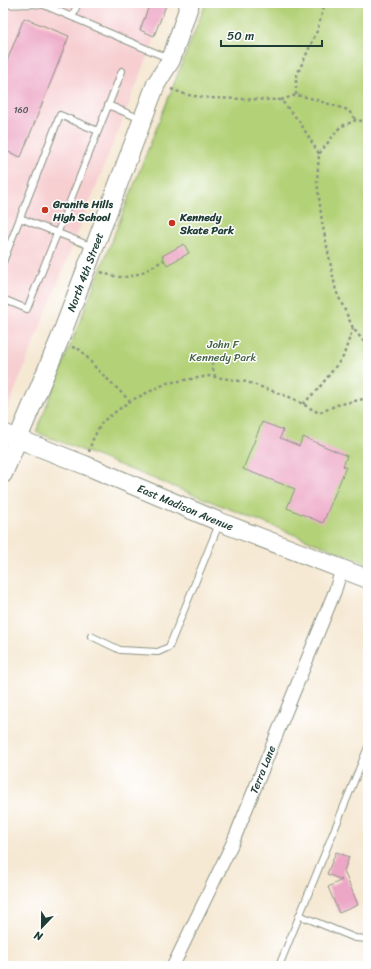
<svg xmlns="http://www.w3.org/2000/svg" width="371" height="969" viewBox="0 0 371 969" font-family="Sriracha,sans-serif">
	<rect width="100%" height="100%" fill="#fff"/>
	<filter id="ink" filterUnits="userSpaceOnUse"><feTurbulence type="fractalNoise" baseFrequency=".025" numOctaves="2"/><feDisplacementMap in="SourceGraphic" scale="8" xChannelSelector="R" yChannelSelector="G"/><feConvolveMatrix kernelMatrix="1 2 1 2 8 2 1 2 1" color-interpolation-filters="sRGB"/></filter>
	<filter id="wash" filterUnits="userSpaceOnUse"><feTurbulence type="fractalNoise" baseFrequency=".012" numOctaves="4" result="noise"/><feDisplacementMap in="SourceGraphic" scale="16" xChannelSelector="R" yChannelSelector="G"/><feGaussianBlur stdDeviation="0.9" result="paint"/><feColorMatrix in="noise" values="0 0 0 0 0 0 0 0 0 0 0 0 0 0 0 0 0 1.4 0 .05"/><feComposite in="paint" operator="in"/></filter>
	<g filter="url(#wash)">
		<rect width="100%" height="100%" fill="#f6e9d4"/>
		<!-- built -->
		<path fill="#f7cfd1" d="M3 3H169L4 418 3 417Z"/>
		<!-- green -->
		<path fill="#b3d177" stroke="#698756" d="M206 3H368V564L36 432Z"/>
		<g id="blocks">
			<!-- building -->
			<path fill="#eda7c6" d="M150 3H167L154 36 140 30Z
				M24 18 69 36 21 157 3 150V71Z
				M184 244 189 253 167 265 162 256Z
				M262 422 283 430 280 438 299 446 303 437 347 456 343 466 346 467 323 523 287 508 295 489 243 469Z
				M336 852 349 857 344 871 358 905 339 913 328 887 342 880 327 874Z"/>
		</g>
	</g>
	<g filter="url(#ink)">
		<use href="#blocks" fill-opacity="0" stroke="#8a9384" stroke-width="1"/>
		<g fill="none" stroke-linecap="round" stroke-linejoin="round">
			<!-- lane casing -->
			<g stroke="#8a9384" stroke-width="8">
				<path id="lane" d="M3 5 32 4 44 5 170 59
					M72 17 78 3
					M108 105 141 119
					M20 218 60 115 98 131
					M3 262 20 218 93 247
					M3 299 27 309 122 71
					M91 636 120 650 158 652 169 647 219 524
					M299 915 355 938 368 939
					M279 966 368 747"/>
			</g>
			<!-- street casing -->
			<g stroke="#8a9384" stroke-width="14">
				<g id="street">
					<path id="s1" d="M173 966 233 842 335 591 342 568"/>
				</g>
			</g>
			<!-- secondary casing -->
			<g stroke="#8a9384" stroke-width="20">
				<g id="secondary">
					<path id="s2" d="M3 433 85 465 220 522 368 579"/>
					<path id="s3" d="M3 474 59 341 156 84 171 60 190 3"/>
				</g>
			</g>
			<!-- path -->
			<path stroke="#8a9384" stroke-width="2.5" stroke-dasharray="3 3" stroke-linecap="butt" d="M171 89 187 95 209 98 281 100 299 121 319 154
				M296 95V77L317 31 325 3
				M281 100 296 95 310 98 348 110 356 120
				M368 122 356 120 340 127 319 154 317 181 322 222 336 291 353 328 368 347
				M101 272C128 283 140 274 164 260
				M72 347 81 350 95 367 130 401
				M215 377 212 365V361L219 357
				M303 404 319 388 343 357 353 328
				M89 452 92 441 102 422 130 401 167 383 209 376 247 382 292 398 319 413 337 405 368 398"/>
			<!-- lane -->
			<use href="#lane" stroke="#fff" stroke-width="6"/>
			<!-- street -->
			<use href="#street" stroke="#fff" stroke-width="12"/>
			<!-- secondary -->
			<use href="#secondary" stroke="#fff" stroke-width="18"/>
		</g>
	</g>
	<!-- markers -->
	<g fill="#c8321e" stroke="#fff" stroke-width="1.5">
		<circle cx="45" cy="210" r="4"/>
		<circle cx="172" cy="223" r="4"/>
	</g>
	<g text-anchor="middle" stroke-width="3" stroke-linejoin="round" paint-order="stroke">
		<!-- number labels -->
		<g font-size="9" fill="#525858">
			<text x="21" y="113">160</text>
		</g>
		<!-- poi labels -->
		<g font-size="11" font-weight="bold" fill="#1f3d34" stroke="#fff" text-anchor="start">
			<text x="53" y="208">Granite Hills<tspan x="53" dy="13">High School</tspan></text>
			<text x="180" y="221">Kennedy<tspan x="180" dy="13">Skate Park</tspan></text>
		</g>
		<!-- street labels -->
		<g font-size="11" fill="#1f3d34" stroke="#fff">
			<text dy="4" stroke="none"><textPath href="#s3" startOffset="218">North 4th Street</textPath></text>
			<text dy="4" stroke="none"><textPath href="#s2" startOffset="197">East Madison Avenue</textPath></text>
			<text dy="4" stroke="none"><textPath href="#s1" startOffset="216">Terra Lane</textPath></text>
		</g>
		<!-- park labels -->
		<g font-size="11" fill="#446245" stroke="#fff">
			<text x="223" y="348">John F<tspan x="223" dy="13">Kennedy Park</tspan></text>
		</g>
	</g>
	<!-- margin -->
	<rect width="371" height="969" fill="none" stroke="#fff" stroke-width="16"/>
	<!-- north arrow -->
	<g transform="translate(42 927) rotate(202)" stroke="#ffffff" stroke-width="3" paint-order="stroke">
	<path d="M0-3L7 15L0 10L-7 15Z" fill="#1f3d34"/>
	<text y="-6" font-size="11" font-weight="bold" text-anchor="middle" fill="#1f3d34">N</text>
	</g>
	<!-- scale -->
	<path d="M221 40v6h101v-6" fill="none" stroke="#1f3d34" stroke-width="2"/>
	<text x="227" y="40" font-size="12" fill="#1f3d34" stroke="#ffffff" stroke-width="3" paint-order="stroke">50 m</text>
</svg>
